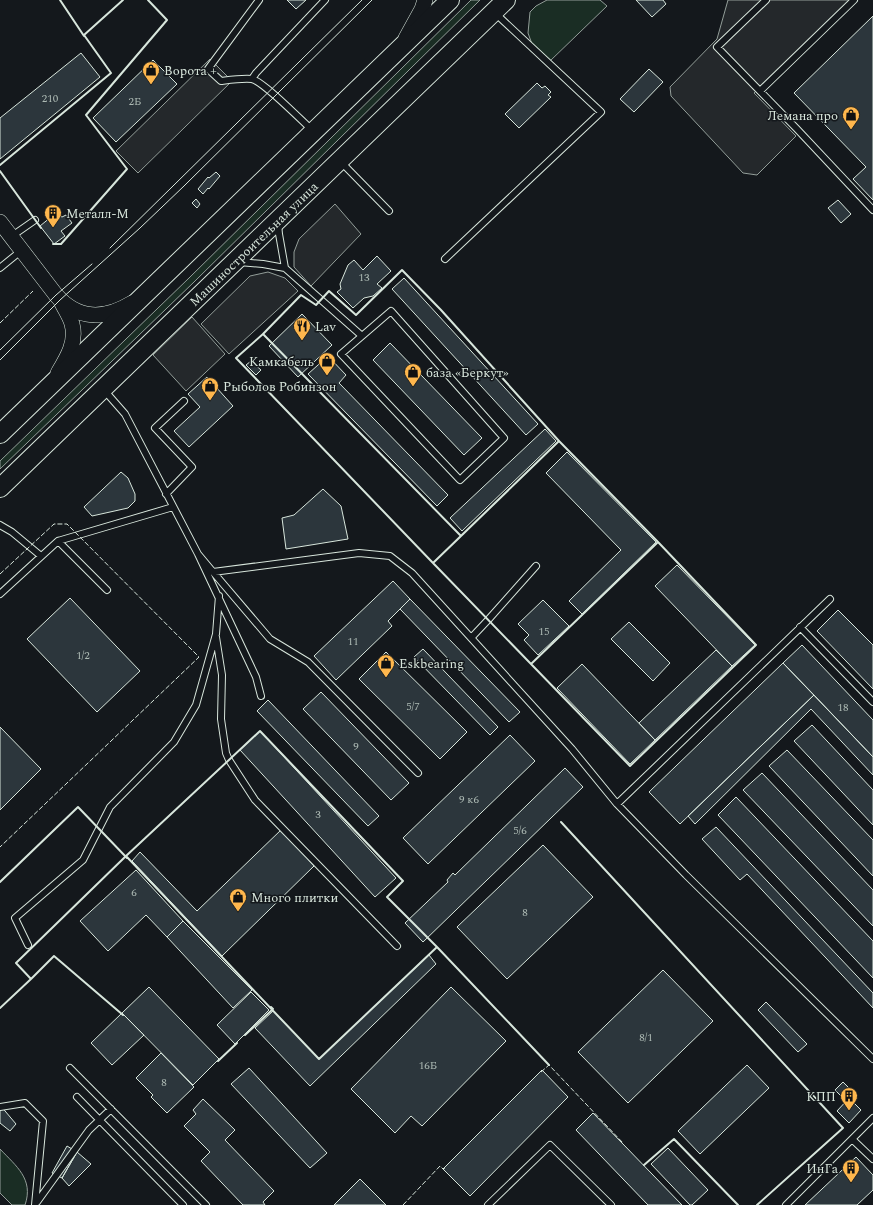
<svg xmlns="http://www.w3.org/2000/svg" width="873" height="1205" viewBox="0 0 873 1205" font-family="Spectral,serif">
	<rect width="100%" height="100%" fill="#14181c"/>
	<!-- green -->
	<path fill="#1a2d24" stroke="#939e99" d="M471 0H480L194 282 0 469V461L189 278Z
		M547 0H600L607 6 550 61 532 44 528 33 530 12 536 6Z
		M0 1149C16 1166 34 1179 25 1205H12L0 1193Z"/>
	<!-- parking -->
	<path fill="#24282b" stroke="#939e99" d="M728 0H850L754 93 796 136 757 175 743 173 671 96 670 87 717 39Z
		M210 59 232 81 138 173 116 151Z
		M335 204 361 234 311 286 294 267V252L299 239Z
		M268 272 285 278 298 291 229 354 201 324 250 276Z
		M192 317 225 354 186 391 153 355Z"/>
	<!-- building -->
	<path fill="#2c363c" stroke="#d8e6dc" d="M287 0H306L296 9Z
		M636 0H663L666 4 652 17Z
		M873 16V200L853 179 866 167 794 93Z
		M81 53 100 77 0 159V118Z
		M153 60 177 84 116 142 93 118Z
		M649 69 663 82 634 112 620 99Z
		M537 83 542 88 545 86 551 92 548 95 551 97 519 128 505 114Z
		M216 172 220 176 209 189 208 188 203 194 198 189 208 177 209 178Z
		M196 199 200 204 197 208 192 203Z
		M838 200 851 214 841 223 828 208Z
		M66 215 72 223 61 231 65 236 54 244 40 226 51 217 60 216 62 217Z
		M377 256 391 271 377 284 382 288 373 296 364 298 353 308 337 292 341 289 340 284 348 265 354 260 363 270Z
		M404 278 538 424 526 435 392 289Z
		M302 314 332 345 298 377 269 346Z
		M390 343 482 438 464 455 373 360Z
		M328 356 346 375 339 383 448 495 437 506 308 374Z
		M251 361 261 370 256 375 246 365Z
		M207 377 233 406 189 447 174 431 200 407 188 394Z
		M545 429 556 441 462 531 450 518Z
		M567 452 656 542 582 614 569 601 621 550 546 473Z
		M121 472 128 478 135 494V501L128 508 92 516 84 507Z
		M323 489 341 506 348 539 286 549 282 518 294 515Z
		M677 565 755 645 732 666 655 586Z
		M393 581 410 599 388 621 392 626 336 680 314 656Z
		M70 598 140 671 97 712 27 639Z
		M410 599 520 712 509 722 400 609Z
		M543 600 569 626 538 655 524 640 529 635 518 624Z
		M838 610 873 645V689L817 631Z
		M629 622 670 663 653 681 611 639Z
		M802 645 873 720V757L783 663Z
		M423 649 498 727 490 735 414 657Z
		M716 650 732 666 655 740 639 723Z
		M386 652 467 732 440 759 359 679Z
		M783 663 814 695 680 824 649 792Z
		M582 664 655 740 630 764 557 688Z
		M321 692 409 783 391 800 303 709Z
		M814 695 873 757V775L811 709 695 824 688 816Z
		M268 700 379 816 368 826 257 711Z
		M812 725 873 790V825L794 741Z
		M0 727 41 769 0 810Z
		M260 731 396 878 375 897 240 750Z
		M510 735 535 761 428 864 403 838Z
		M787 750 873 840V876L769 766Z
		M565 768 583 787 423 942 405 923 448 882 447 880 453 873 455 875Z
		M762 773 873 890V926L743 790Z
		M736 797 873 941V978L718 815Z
		M716 827 873 993V1008L747 874 740 880 702 839Z
		M282 829 314 866 222 956 132 861 140 852 197 911Z
		M543 845 593 897 507 979 457 927Z
		M136 870 183 921 167 937 146 915 108 951 80 921Z
		M183 921 252 990 233 1008 167 937Z
		M429 955 436 964 310 1086 255 1028 273 1011 319 1059Z
		M663 970 713 1021 628 1103 578 1052Z
		M149 987 219 1059 193 1085 122 1013Z
		M451 987 506 1041 422 1126 411 1116 395 1133 351 1089Z
		M251 992 269 1010 235 1044 217 1025Z
		M766 1002 807 1044 798 1052 758 1010Z
		M122 1013 144 1035 112 1065 91 1043Z
		M161 1053 194 1087 167 1113 151 1097 153 1095 136 1078Z
		M747 1065 769 1088 700 1154 678 1131Z
		M249 1068 327 1153 310 1168 231 1084Z
		M542 1070 568 1097 470 1196 443 1169Z
		M843 1082 853 1092 845 1100 835 1090Z
		M849 1098 861 1110 849 1123 837 1111Z
		M203 1099 235 1130 225 1140 274 1191 263 1202 265 1205H243L201 1161 210 1152 184 1126 196 1114 193 1110Z
		M0 1105 16 1124 10 1131 0 1123Z
		M593 1113 682 1205H648L576 1130Z
		M67 1146 77 1152 62 1178 52 1173Z
		M668 1148 708 1190 692 1205H690L651 1164Z
		M77 1152 91 1164 69 1186 62 1178Z
		M856 1157 873 1175V1190L857 1205H805Z
		M360 1179 386 1205H334Z"/>
	<g fill="none" stroke-linecap="round" stroke-linejoin="round">
		<!-- service casing -->
		<g stroke="#d8e6dc" stroke-width="8">
			<path id="service" d="M259 0 208 69 221 81C229 80 243 78 252 79 264 82 301 120 313 131
				M766 0 717 47 796 128 873 210
				M252 79 256 73 325 0
				M760 91 854 0
				M341 162 389 211
				M278 224 279 234 285 268
				M12 236 35 220
				M445 259 601 112 495 13
				M239 262 263 264 285 268 362 336 391 311 504 438 460 480 341 354 362 336
				M0 268 22 250
				M104 390 125 414 198 554 256 677 261 696
				M166 494 192 467 155 428 184 401
				M0 525 12 532 41 556
				M58 541 107 590
				M198 554 213 572 359 553 390 556 412 573 572 749 617 804 686 875 873 1059
				M213 572 270 639 308 662 418 773
				M0 594 58 541 173 507
				M800 627 873 702
				M216 637 222 675 221 719 226 753 229 760 255 800 397 946
				M471 638 488 620 536 566
				M617 804 830 599
				M28 945 15 918 83 860 110 807 174 742 196 705 216 634 219 596
				M70 1068 206 1205
				M77 1097 183 1205
				M0 1107 25 1103 43 1121 35 1205
				M852 1139 873 1159
				M37 1202 89 1130 111 1109
				M488 1205 550 1145 611 1205
				M786 1205 873 1118"/>
		</g>
		<!-- tertiary casing -->
		<g stroke="#d8e6dc" stroke-width="16">
			<path id="tertiary" d="M406 38 422 9 425 0
				M0 222 56 295C78 320 104 320 132 303
				M58 373C67 358 77 342 72 324 70 316 64 308 61 301"/>
		</g>
		<!-- primary casing -->
		<g stroke="#d8e6dc" stroke-width="20">
			<g id="primary">
				<path d="M0 434 450 0"/>
				<path id="s1" d="M0 488 506 0"/>
			</g>
		</g>
		<!-- service -->
		<use href="#service" stroke="#14181c" stroke-width="6"/>
		<!-- tertiary -->
		<use href="#tertiary" stroke="#14181c" stroke-width="15"/>
		<!-- primary -->
		<use href="#primary" stroke="#14181c" stroke-width="18"/>
		<!-- tram -->
		<path stroke="#d8e6dc" stroke-width="1" d="M110 248 362 0
			M0 350 56 295 92 264
			M0 360 60 300 140 228 184 186 372 0"/>
		<!-- fence -->
		<path stroke="#d8e6dc" stroke-width="1" stroke-dasharray="5 2" stroke-linecap="butt" d="M0 323 33 291
			M0 574 54 524H67L199 657 0 847
			M541 1072 549 1065 623 1143
			M403 1205 440 1166 443 1169 445 1168"/>
		<!-- wall -->
		<path stroke="#d8e6dc" stroke-width="2" d="M60 0 84 36
			M0 165 111 73 84 35 123 0
			M0 171 41 228
			M53 244H61L127 169 86 115 167 20 148 0
			M402 270 441 310 559 441 461 536 263 334 301 295 316 305 329 291 356 315Z
			M263 334 461 536 433 563 236 358Z
			M559 441 658 542 531 664 433 563Z
			M658 542 756 645 630 766 531 664Z
			M260 731 403 881 387 897 437 947 319 1059 126 856Z
			M561 822 843 1128 757 1205
			M0 882 78 807 127 858
			M437 947 549 1065
			M0 1008 31 979
			M123 1015 54 956 31 979 16 963 126 856
			M245 1035 273 1009 271 1007
			M218 1061 237 1043
			M644 1165 674 1139 738 1205"/>
	</g>
	<!-- icons -->
	<defs>
		<g id="shop-pin" transform="scale(0.9)"><path d="M0 17L-7.5 6A9.5 9.5 0 1 1 7.5 6Z" fill="#ffb74d" stroke="#14181c"/><path d="M-5-2.5h2.3a2.7 3.5 0 0 1 5.4 0H5L5.5 6h-11ZM-1.5-2.5h3a1.5 2.3 0 0 0-3 0Z" fill="#111"/></g>
		<g id="building-pin" transform="scale(0.9)"><path d="M0 17L-7.5 6A9.5 9.5 0 1 1 7.5 6Z" fill="#ffb74d" stroke="#14181c"/><path d="M-4-6H4V6H1V3H-1V6H-4ZM-2.5-4.3h1.7v1.8h-1.7ZM.8-4.3h1.7v1.8H.8ZM-2.5-1h1.7V.8h-1.7ZM.8-1h1.7V.8H.8Z" fill="#111"/></g>
		<g id="restaurant-pin" transform="scale(0.9)"><path d="M0 17L-7.5 6A9.5 9.5 0 1 1 7.5 6Z" fill="#ffb74d" stroke="#14181c"/><path d="M-5-6h1v4h1v-4h1v4h1v-4h1v5L-1.5 .5V6h-2V.5L-5-1ZM5-6V6H3V1.5H1.5Q1.5-4 5-6Z" fill="#111"/></g>
	</defs>
	<g fill-rule="evenodd">
		<use href="#shop-pin" x="151" y="70"/>
		<use href="#shop-pin" x="851" y="115"/>
		<use href="#building-pin" x="53" y="213"/>
		<use href="#restaurant-pin" x="302" y="326"/>
		<use href="#shop-pin" x="327" y="361"/>
		<use href="#shop-pin" x="413" y="372"/>
		<use href="#shop-pin" x="210" y="386"/>
		<use href="#shop-pin" x="386" y="663"/>
		<use href="#shop-pin" x="238" y="897"/>
		<use href="#building-pin" x="849" y="1096"/>
		<use href="#building-pin" x="851" y="1168"/>
	</g>
	<g text-anchor="middle" stroke-width="3" stroke-linejoin="round" paint-order="stroke">
		<!-- number labels -->
		<g font-size="11" fill="#adbab4">
			<text x="50" y="102">210</text>
			<text x="135" y="105">2Б</text>
			<text x="364" y="281">13</text>
			<text x="544" y="635">15</text>
			<text x="353" y="645">11</text>
			<text x="83" y="659">1/2</text>
			<text x="413" y="710">5/7</text>
			<text x="843" y="711">18</text>
			<text x="356" y="750">9</text>
			<text x="469" y="803">9 к6</text>
			<text x="318" y="818">3</text>
			<text x="520" y="834">5/6</text>
			<text x="134" y="896">6</text>
			<text x="525" y="916">8</text>
			<text x="646" y="1041">8/1</text>
			<text x="428" y="1069">16Б</text>
			<text x="164" y="1086">8</text>
		</g>
		<!-- poi labels -->
		<g font-size="13" fill="#d8e6dc" stroke="#14181c" text-anchor="start">
			<text x="164" y="75">Ворота +</text>
			<text x="838" y="120" text-anchor="end">Лемана про</text>
			<text x="66" y="218">Металл-М</text>
			<text x="315" y="331">Lav</text>
			<text x="314" y="366" text-anchor="end">Камкабель</text>
			<text x="426" y="377">база «Беркут»</text>
			<text x="223" y="391">Рыболов Робинзон</text>
			<text x="399" y="668">Eskbearing</text>
			<text x="251" y="902">Много плитки</text>
			<text x="836" y="1101" text-anchor="end">КПП</text>
			<text x="838" y="1173" text-anchor="end">ИнГа</text>
		</g>
		<!-- street labels -->
		<g font-size="13" fill="#d8e6dc" stroke="#14181c">
			<text dy="5" stroke="none"><textPath href="#s1" startOffset="352">Машиностроительная улица</textPath></text>
		</g>
	</g>
</svg>
